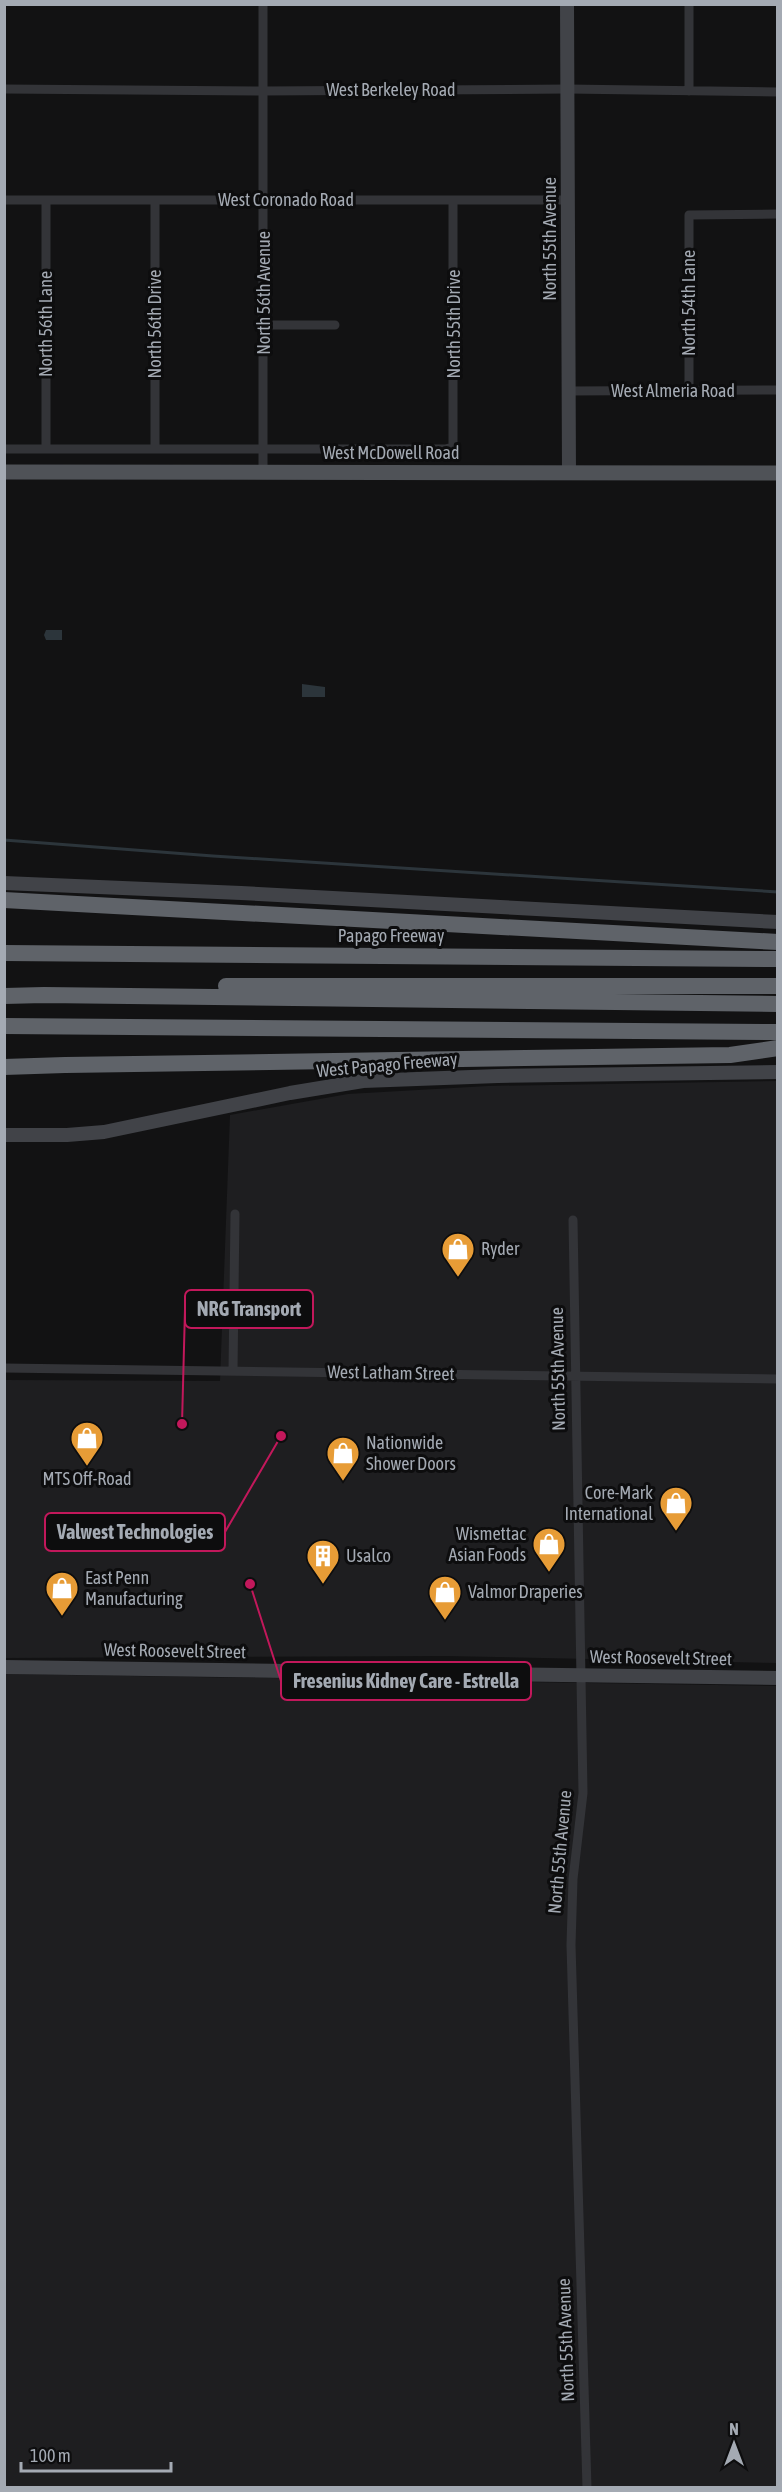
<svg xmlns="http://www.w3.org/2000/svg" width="782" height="2492" viewBox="0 0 782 2492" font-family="'Asap Condensed',sans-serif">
	<rect width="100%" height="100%" fill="#121213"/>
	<!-- built -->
	<path fill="#1e1e20" d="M777 1081V1663L446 1656 5 1658 4 1380 220 1381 230 1115 348 1094 488 1086Z
		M5 1674 777 1686V2487L5 2488Z"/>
	<!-- water -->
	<path fill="#2c353b" d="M46 630H62V640H46L44 635Z
		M302 684 325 687V697H302Z"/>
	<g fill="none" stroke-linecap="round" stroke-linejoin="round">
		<!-- stream -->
		<path stroke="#2c353b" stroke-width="3" d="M4 840 213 856 778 892"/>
		<!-- street -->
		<path stroke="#333438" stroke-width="9" d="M263 4V473
			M689 4V91
			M4 89 263 91 568 89 778 92
			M4 200H567
			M155 200V449
			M264 325H335
			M569 391 778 390
			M689 391V215L778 214
			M4 449H445L453 447V200
			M46 449V200
			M573 1220 583 1793 573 1879 571 1945 587 2488
			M4 1368 778 1379
			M233 1371 235 1214"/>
		<!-- secondary -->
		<path stroke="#414348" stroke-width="14" d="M567 4 569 473
			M4 883 241 893 778 922
			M4 1135H67L104 1132 290 1093 363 1081 498 1076 778 1072
			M4 1667 778 1678"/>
		<!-- primary -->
		<path stroke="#4f5257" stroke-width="15" d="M4 472 778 473"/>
		<!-- highway -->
		<path stroke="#5f6369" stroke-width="16" d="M4 900 778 942
			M4 953 778 959
			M226 986H778
			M4 996 44 995 778 1004
			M4 1026 778 1032
			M4 1067 65 1065 730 1055 778 1048"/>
	</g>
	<!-- icons -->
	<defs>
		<g id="shop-pin" transform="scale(1.725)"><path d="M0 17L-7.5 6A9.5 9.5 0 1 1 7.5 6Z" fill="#e79c36" stroke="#0d0d0e"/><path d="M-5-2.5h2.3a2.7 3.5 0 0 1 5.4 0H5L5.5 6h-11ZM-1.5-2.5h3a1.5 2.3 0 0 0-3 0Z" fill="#fff"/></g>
		<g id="building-pin" transform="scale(1.725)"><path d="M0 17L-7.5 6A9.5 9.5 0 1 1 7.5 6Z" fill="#e79c36" stroke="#0d0d0e"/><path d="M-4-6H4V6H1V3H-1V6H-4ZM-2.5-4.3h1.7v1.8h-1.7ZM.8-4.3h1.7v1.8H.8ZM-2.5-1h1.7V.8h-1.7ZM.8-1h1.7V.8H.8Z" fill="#fff"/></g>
	</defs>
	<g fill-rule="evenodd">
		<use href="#shop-pin" x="458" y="1249"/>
		<use href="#shop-pin" x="87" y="1438"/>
		<use href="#shop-pin" x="343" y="1453"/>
		<use href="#shop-pin" x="676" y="1503"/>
		<use href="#shop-pin" x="549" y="1544"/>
		<use href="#building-pin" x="323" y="1556"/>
		<use href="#shop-pin" x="62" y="1588"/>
		<use href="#shop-pin" x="445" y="1592"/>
	</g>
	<g text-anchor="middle" stroke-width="6" stroke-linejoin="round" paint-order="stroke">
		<!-- street labels -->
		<g font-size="18" fill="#a4aab3" stroke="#0d0d0e">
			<text x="391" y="96">West Berkeley Road</text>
			<text x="286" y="206">West Coronado Road</text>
			<text transform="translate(550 239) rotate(-90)" y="6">North 55th Avenue</text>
			<text transform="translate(264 293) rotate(-90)" y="6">North 56th Avenue</text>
			<text transform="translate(689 303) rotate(-90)" y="6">North 54th Lane</text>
			<text transform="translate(46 324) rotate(-90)" y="6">North 56th Lane</text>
			<text transform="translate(155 324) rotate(-90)" y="6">North 56th Drive</text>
			<text transform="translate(454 324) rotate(-90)" y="6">North 55th Drive</text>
			<text x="673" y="397">West Almeria Road</text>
			<text x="391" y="459">West McDowell Road</text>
			<text x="391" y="942">Papago Freeway</text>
			<text transform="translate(387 1065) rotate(-5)" y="6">West Papago Freeway</text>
			<text transform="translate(558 1369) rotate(-91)" y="6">North 55th Avenue</text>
			<text transform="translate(391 1373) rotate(1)" y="6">West Latham Street</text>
			<text transform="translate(175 1651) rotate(1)" y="6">West Roosevelt Street</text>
			<text transform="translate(661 1658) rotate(1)" y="6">West Roosevelt Street</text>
			<text transform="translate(560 1852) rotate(-85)" y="6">North 55th Avenue</text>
			<text transform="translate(566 2340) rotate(-92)" y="6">North 55th Avenue</text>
		</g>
		<!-- poi labels -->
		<g font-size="18" fill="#a4aab3" stroke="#0d0d0e" text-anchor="start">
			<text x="481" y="1255">Ryder</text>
			<text x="366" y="1449">Nationwide<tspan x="366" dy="21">Shower Doors</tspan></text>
			<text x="87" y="1485" text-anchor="middle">MTS Off-Road</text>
			<text x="653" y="1499" text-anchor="end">Core-Mark<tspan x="653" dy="21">International</tspan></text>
			<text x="526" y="1540" text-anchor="end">Wismettac<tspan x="526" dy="21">Asian Foods</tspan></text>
			<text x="346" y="1562">Usalco</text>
			<text x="85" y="1584">East Penn<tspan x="85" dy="21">Manufacturing</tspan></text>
			<text x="468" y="1598">Valmor Draperies</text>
		</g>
	</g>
	<!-- callouts -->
	<path fill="none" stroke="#c2185b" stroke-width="2" d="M182 1424L185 1309M281 1436L225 1532M250 1584L281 1681"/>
	<g fill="#c2185b" stroke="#0d0d0e" stroke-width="2">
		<circle cx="182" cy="1424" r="6"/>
		<circle cx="281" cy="1436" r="6"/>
		<circle cx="250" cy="1584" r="6"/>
	</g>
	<g fill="#0d0d0e" stroke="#c2185b" stroke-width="2">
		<rect x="185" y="1290" width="128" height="38" rx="6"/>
		<rect x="45" y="1513" width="180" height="38" rx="6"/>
		<rect x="281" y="1662" width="250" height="38" rx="6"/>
	</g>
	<g font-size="20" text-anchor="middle" font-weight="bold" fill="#a4aab3">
		<text x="249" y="1316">NRG Transport</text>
		<text x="135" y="1539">Valwest Technologies</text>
		<text x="406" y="1688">Fresenius Kidney Care - Estrella</text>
	</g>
	<!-- border -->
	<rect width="782" height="2492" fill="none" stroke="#a4aab3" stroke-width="12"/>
	<!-- north arrow -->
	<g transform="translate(734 2444)" stroke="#0d0d0e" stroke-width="4.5" paint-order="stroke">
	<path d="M0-4.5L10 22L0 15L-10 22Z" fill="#a4aab3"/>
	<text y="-9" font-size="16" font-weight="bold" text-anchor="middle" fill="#a4aab3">N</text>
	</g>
	<!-- scale -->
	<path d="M21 2462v9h150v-9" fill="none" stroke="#a4aab3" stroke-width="3"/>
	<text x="30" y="2462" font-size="18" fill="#a4aab3" stroke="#0d0d0e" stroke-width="4.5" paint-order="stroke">100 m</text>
</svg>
